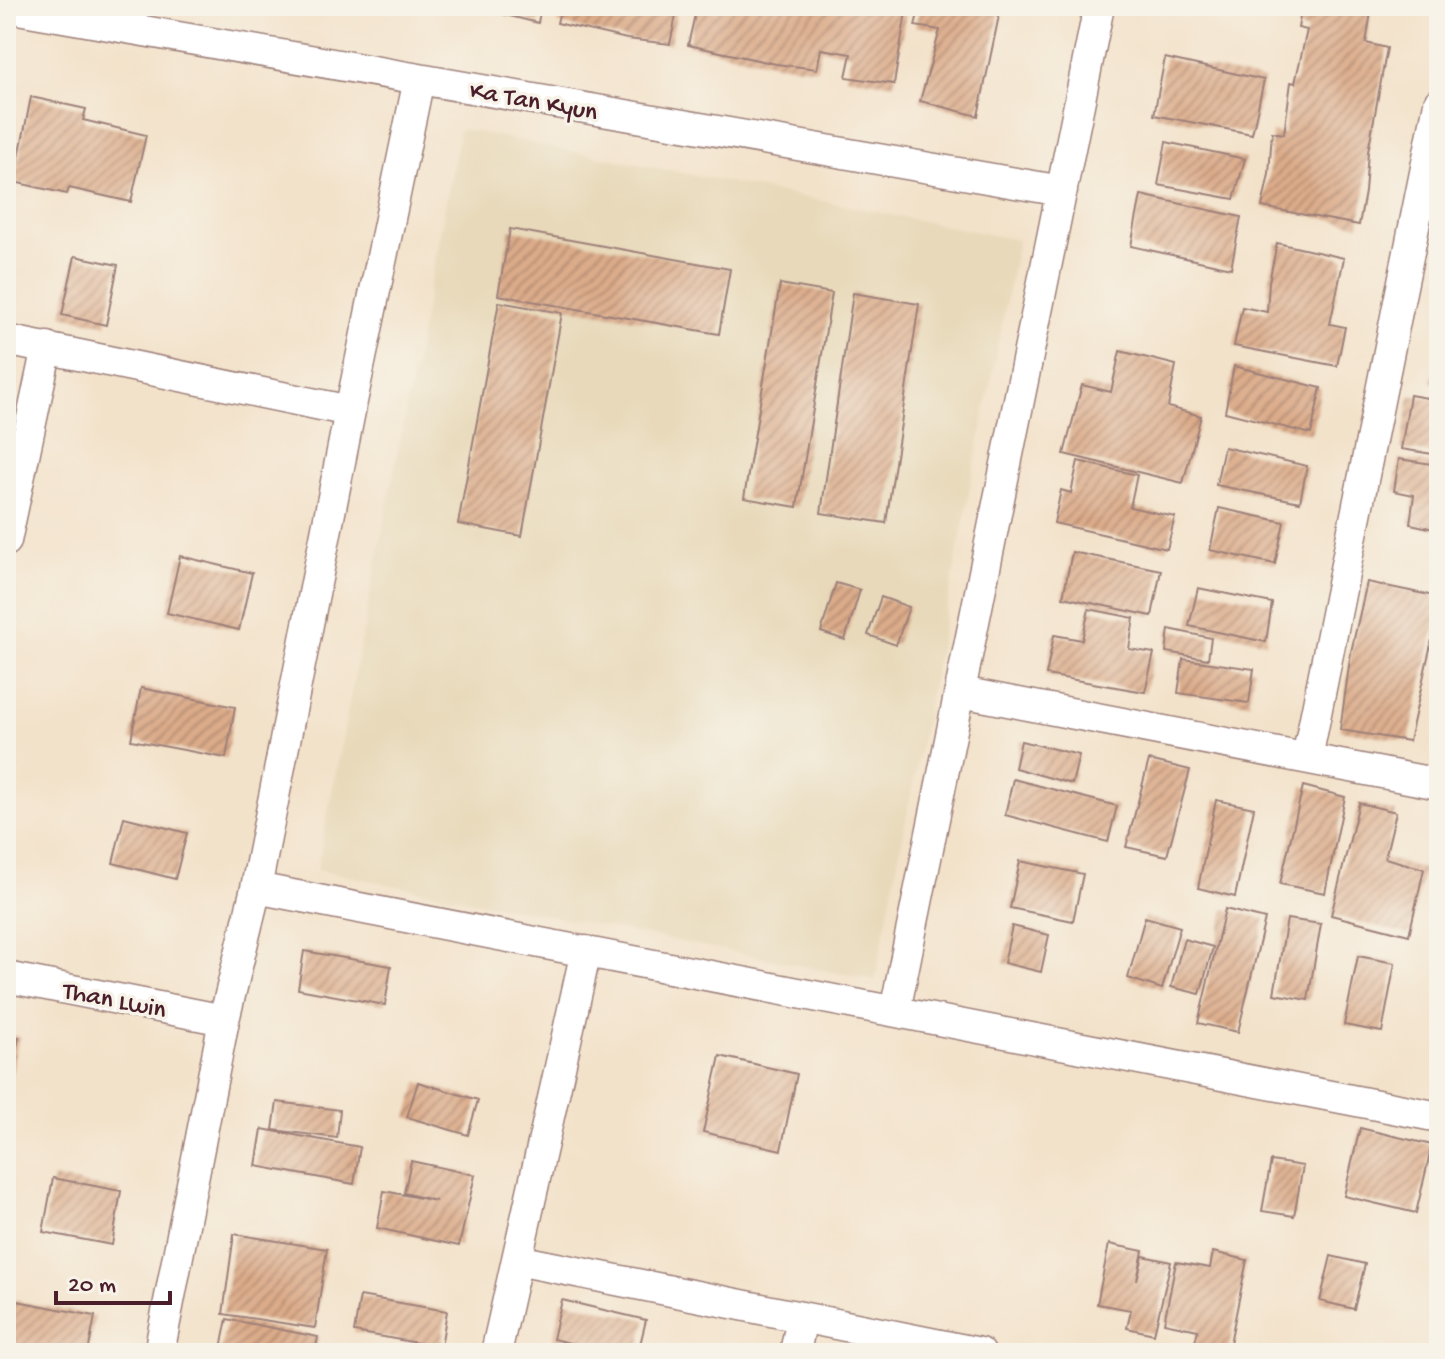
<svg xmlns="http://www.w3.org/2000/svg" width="1445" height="1359" viewBox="0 0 1445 1359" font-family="'Gochi Hand',sans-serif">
	<defs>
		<pattern id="building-hatch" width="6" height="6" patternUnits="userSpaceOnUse" patternTransform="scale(2)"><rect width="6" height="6" fill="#dcac8a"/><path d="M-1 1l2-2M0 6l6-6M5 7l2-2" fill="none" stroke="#b48b71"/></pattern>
	</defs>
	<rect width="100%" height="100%" fill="#f7f3e8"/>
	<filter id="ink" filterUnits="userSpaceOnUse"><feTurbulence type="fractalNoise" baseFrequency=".0125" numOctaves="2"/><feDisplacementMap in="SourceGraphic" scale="16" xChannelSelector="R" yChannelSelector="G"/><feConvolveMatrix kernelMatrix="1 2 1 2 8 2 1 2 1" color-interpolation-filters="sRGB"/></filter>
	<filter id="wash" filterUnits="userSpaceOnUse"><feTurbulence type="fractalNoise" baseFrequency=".006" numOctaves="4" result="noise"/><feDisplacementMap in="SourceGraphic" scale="32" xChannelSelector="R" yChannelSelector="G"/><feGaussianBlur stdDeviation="1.8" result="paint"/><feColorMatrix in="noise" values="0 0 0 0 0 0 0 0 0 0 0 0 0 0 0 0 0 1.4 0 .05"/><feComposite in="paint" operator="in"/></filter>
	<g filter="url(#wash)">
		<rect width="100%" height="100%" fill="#f3e2ca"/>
		<!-- built -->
		<path fill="#e8d9ba" d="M460 129 1018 240 875 980 317 870Z"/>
		<g id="blocks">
			<!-- building -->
			<path fill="url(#building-hatch)" d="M470 6H541L538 23Z
				M561 6H678L670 44 627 39 557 23Z
				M697 6H829L858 10 859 6H907L894 84 846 77 851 54 821 49 817 69 776 64 688 45Z
				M920 6H1001L978 116 920 101 940 30 915 26Z
				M1302 6H1372L1366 43 1387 48 1368 152 1365 192 1359 225 1262 207 1269 174 1272 132 1284 134 1291 82 1295 83 1307 30 1298 28Z
				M1165 58 1264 80 1252 134 1154 115Z
				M31 97 86 109 83 120 146 135 131 202 69 188 67 194 14 182Z
				M1166 142 1245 159 1234 199 1158 185Z
				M1141 195 1241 217 1231 268 1131 246Z
				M510 229 730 269 719 334 498 295Z
				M1277 243 1344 258 1330 324 1345 327 1337 366 1234 346 1242 307 1267 312 1269 282Z
				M75 256 118 265 106 325 62 315Z
				M780 284 832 293 797 507 744 498Z
				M853 293 919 304 886 523 821 513Z
				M499 302 562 313 522 536 458 524Z
				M1120 351 1176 365 1168 407 1201 416 1183 483 1064 454 1082 385 1111 392Z
				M1438 357H1439V384L1431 382Z
				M1234 366 1321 388 1311 434 1225 412Z
				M1410 395 1439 400V455L1401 449Z
				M1224 447 1307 466 1300 502 1216 485Z
				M1399 459 1439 465V530L1410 524 1414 495 1394 491Z
				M1078 461 1137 475 1130 507 1175 517 1167 549 1054 523 1061 490 1071 493Z
				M1219 508 1284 522 1275 564 1210 550Z
				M1072 552 1161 570 1152 616 1063 597Z
				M180 556 252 573 239 630 167 613Z
				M1367 582 1439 597V617L1433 635 1409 741 1340 730 1351 652Z
				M836 583 860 590 845 640 821 632Z
				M1198 588 1272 603 1266 642 1189 626Z
				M881 597 909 607 896 645 868 635Z
				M1089 609 1134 618 1129 649 1154 653 1145 692 1046 675 1054 635 1082 640Z
				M1169 629 1211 638 1208 659 1166 652Z
				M1183 659 1254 669 1249 703 1178 693Z
				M141 688 235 707 226 758 131 740Z
				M1021 741 1079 755 1072 784 1015 768Z
				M1149 760 1190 770 1167 856 1126 847Z
				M1013 779 1117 806 1108 842 1005 815Z
				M1303 786 1345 797 1325 893 1280 884Z
				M1216 800 1254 808 1235 897 1198 888Z
				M1359 803 1396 812 1385 858 1424 869 1409 935 1331 915Z
				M124 817 187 833 175 879 113 863Z
				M1020 861 1083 874 1073 921 1010 908Z
				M1225 909 1265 919 1238 1032 1198 1023Z
				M1145 917 1180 927 1162 989 1128 978Z
				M1287 919 1321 924 1308 1000 1274 994Z
				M1012 926 1049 935 1041 972 1004 963Z
				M1184 939 1213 947 1200 994 1171 987Z
				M304 951 391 966 385 1005 298 989Z
				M1358 956 1395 963 1382 1032 1344 1025Z
				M6 1034 19 1037 10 1081 6 1080Z
				M720 1056 797 1074 781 1150 703 1132Z
				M418 1082 478 1100 468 1135 407 1117Z
				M277 1102 340 1110 337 1138 273 1130Z
				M1360 1128 1432 1145 1416 1213 1344 1196Z
				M262 1129 360 1147 354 1184 256 1166Z
				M411 1161 475 1175 459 1246 377 1228 384 1191 436 1201 404 1193Z
				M1271 1161 1303 1166 1294 1216 1262 1211Z
				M53 1178 121 1191 112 1245 43 1232Z
				M234 1234 327 1249 315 1328 223 1314Z
				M1109 1244 1143 1251 1137 1280 1143 1256 1171 1262 1154 1334 1127 1328 1131 1310 1097 1304Z
				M1213 1252 1247 1260 1228 1353H1192L1198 1330 1164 1323 1176 1262 1210 1268Z
				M1331 1256 1365 1264 1354 1309 1320 1301Z
				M360 1296 447 1311 441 1347 354 1332Z
				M12 1300 95 1316 88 1353H6V1330Z
				M562 1300 646 1320 638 1353H611L553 1339Z
				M227 1319 318 1337 315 1353H220Z"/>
		</g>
	</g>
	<g filter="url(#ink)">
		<use href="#blocks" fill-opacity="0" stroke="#9e807a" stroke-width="2"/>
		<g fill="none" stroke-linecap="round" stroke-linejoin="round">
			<!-- minor casing -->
			<g stroke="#9e807a" stroke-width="33">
				<path id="minor" d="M6 7 1062 191
					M6 340 350 411
					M6 541 47 347
					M961 692 1439 784
					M1307 758 1439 103
					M256 888 1439 1117
					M6 977 224 1020
					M895 1011 1099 6
					M517 1260 980 1353
					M159 1353 224 1020 256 888 350 411 419 79
					M496 1353 586 951
					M795 1353 802 1317"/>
			</g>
			<!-- minor -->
			<use href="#minor" stroke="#fff" stroke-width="30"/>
		</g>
	</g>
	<g text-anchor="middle" stroke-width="7" stroke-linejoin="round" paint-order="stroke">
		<!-- street labels -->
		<g font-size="26" fill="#4a1f2b" stroke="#f7f3e8">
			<text transform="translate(534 99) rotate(10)" y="9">Ka Tan Kyun</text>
			<text transform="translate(115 998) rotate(11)" y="9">Than Lwin</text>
		</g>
	</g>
	<!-- margin -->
	<rect width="1445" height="1359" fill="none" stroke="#f7f3e8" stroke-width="32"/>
	<!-- scale -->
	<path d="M56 1291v12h114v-12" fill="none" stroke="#4a1f2b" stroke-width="4"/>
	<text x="68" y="1291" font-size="24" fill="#4a1f2b" stroke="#f7f3e8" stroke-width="6" paint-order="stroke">20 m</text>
</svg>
